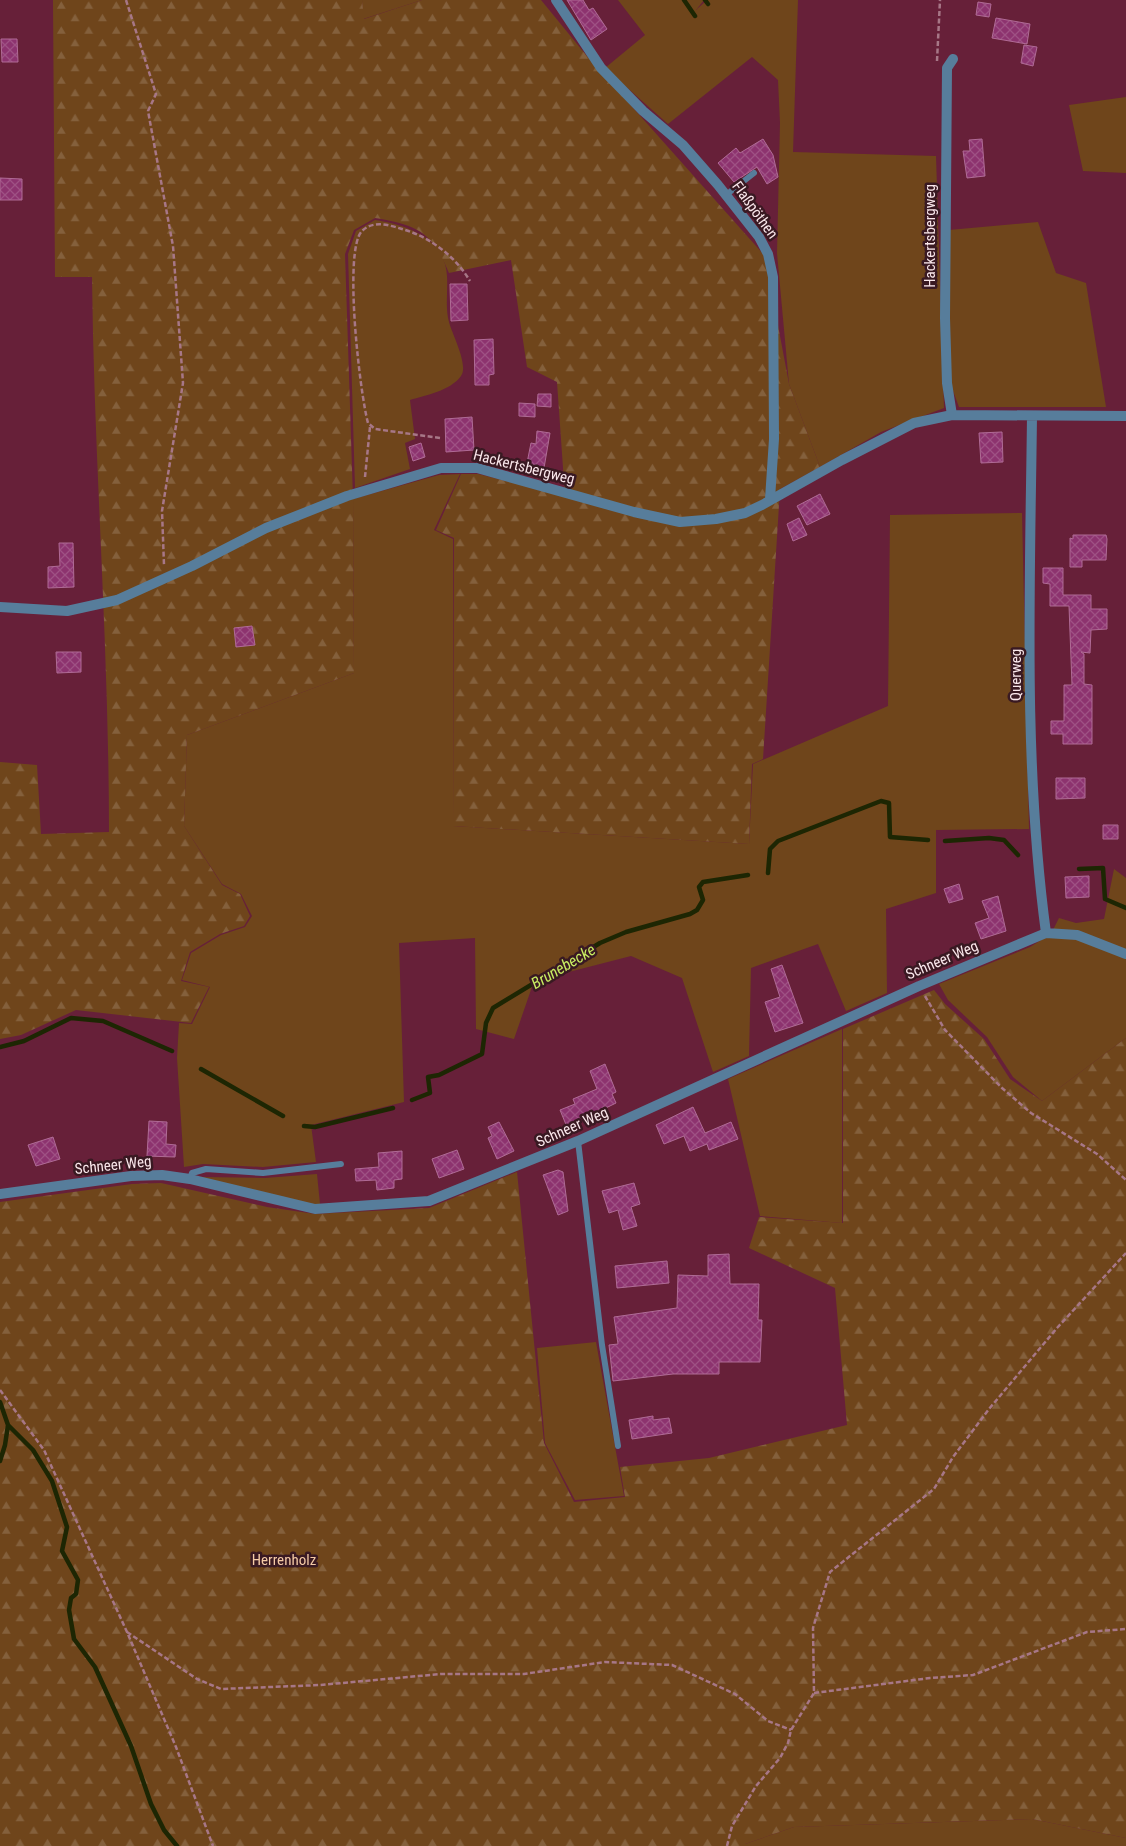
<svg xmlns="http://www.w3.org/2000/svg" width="1126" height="1846" viewBox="0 0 1126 1846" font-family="'Roboto Condensed',sans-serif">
	<defs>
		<pattern id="forest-firs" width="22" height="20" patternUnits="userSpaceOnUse" patternTransform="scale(1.25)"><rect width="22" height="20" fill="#6f451b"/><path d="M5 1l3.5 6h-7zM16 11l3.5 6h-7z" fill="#84603c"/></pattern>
		<pattern id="building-cross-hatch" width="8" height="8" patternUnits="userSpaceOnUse" patternTransform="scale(1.25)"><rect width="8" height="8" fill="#8d336f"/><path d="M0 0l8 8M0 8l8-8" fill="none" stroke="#9e5184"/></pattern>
	</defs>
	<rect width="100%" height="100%" fill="#672039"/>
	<!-- grass -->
	<path fill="#6f451b" d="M362 0H422L363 19Z
		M618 0H704L696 10 707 0H798L793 152 936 156 944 408 881 432 820 467 789 384 777 253 780 123 778 80 752 57 668 124 605 68 645 35Z
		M1126 97V173L1083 171 1069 105Z
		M375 220C407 225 445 238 447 276 448 291 445 308 449 322 452 334 469 365 461 376 450 391 426 395 410 400L415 439 405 443 410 469 355 488 348 254 356 231Z
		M1038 222 1056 273 1086 283 1106 407H959L949 380V230Z
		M460 474 434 530 453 539V826L749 844 753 764 888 706 890 515 1022 513 1029 829 936 830V893L886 909 887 993 846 1011 818 944 751 968 749 1056 713 1072 682 978 631 956 534 981 514 1039 476 1029 475 938 399 943 404 1102 311 1125 316 1162 263 1167 203 1164 184 1167 177 1058 179 1023 192 1024 210 987 182 980 191 953 221 935 245 927 252 916 241 894 222 884 184 826 187 735 354 673 353 499 439 475Z
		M1114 869 1126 878V1038L1042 1101 1013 1077 987 1037 948 1000 939 984 1030 947 1051 934 1059 918 1076 923 1104 919Z
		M842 1029V1223L760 1216 728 1079Z
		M317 1174 320 1204H311L199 1177 265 1178Z
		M596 1342 624 1496 575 1500 545 1443 537 1348Z
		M1032 1819 1126 1838V1846H745V1844L794 1827Z"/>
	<!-- forest -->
	<path fill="url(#forest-firs)" d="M53 0H362L364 19 422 0H541L586 55 765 256 789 384 820 467 780 489 763 759 752 764 749 844 453 826 454 538 436 530 461 474H478L565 496 557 382 527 367 511 260 449 273C432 232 418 225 375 218L354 230 345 254 353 499 354 673 187 735 184 826 222 885 240 894 250 916 244 926 220 934 190 952 181 981 209 987 191 1023 76 1010 21 1035 0 1039V762L37 765 41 834 109 832C109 647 94 462 92 277H55Z
		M934 990 945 1004 984 1039 1010 1079 1042 1101 1126 1038V1838L1032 1819 794 1827 745 1844V1846H0V1202L132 1184 161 1183 267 1207 315 1214 429 1208 517 1172 544 1443 574 1502 625 1497 620 1467 709 1458 847 1425 835 1288 749 1248 759 1217 843 1223V1029Z"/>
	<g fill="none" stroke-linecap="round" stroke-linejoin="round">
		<!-- stream -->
		<path stroke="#1d2603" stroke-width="4.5" d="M684 0 695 16
			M705 0 708 4
			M945 841 989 838 1004 840 1018 855
			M1079 869 1103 868 1105 899 1126 908
			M768 873 770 849 778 841 881 801 889 803 890 837 928 840
			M0 1047 24 1041 71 1018 103 1021 172 1051
			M201 1069 283 1116
			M412 1100 430 1093 428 1077 439 1075 482 1054 486 1023 493 1008 600 943 626 932 690 914 697 910 703 900 699 887 703 882 748 875
			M304 1126 315 1127 393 1108
			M0 1402 8 1425 33 1450 52 1481 67 1527 62 1551 78 1580 76 1594 71 1598 69 1610 74 1639 95 1667 131 1746 151 1804 164 1830 177 1846
			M0 1461 5 1445 8 1425"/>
	</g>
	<!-- building -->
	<path fill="url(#building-cross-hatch)" stroke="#b06b96" d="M567 0H583L589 10 593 8 607 29 591 40Z
		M978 2 991 4 989 17 976 15Z
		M996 18 1030 24 1027 44 992 38Z
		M1 39H17L18 62H2Z
		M1024 45 1037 47 1033 66 1021 63Z
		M763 139 773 155 778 177 767 184 757 167 734 182 718 163 736 148 740 153Z
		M982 139 985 176 967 178 963 151H970L969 140Z
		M0 178 22 179V200H0Z
		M450 284H467L468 320 451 321Z
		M493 339 494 374 489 375V385H475L474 340Z
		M538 394H551V407L537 406Z
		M519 403 535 404V417L519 416Z
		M472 417 474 450 446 452 445 419Z
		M537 431 550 433 544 468 527 463 531 443 536 444Z
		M1002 432 1003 462 981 463 979 433Z
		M421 443 425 457 413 461 409 447Z
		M820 494 830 514 807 525 797 506Z
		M799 518 807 535 793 541 787 524Z
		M1073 535H1106L1107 539 1106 560H1082V567H1070V538L1073 539Z
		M59 543H73L74 587 48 588V567L60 566Z
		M1043 568H1063V595H1091V609H1107V629L1091 630 1090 653 1081 652 1084 654V684L1092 685V744H1063V734H1051V721H1064V685H1072L1069 606H1050V584L1043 583Z
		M252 626 255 645 236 647 234 628Z
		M56 652H81V672L57 673Z
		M1056 778H1085V798L1056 799Z
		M1103 825H1118V839H1103Z
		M1089 876V897L1066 898 1065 877Z
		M959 884 963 899 949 903 944 889Z
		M998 896 1006 931 981 939 975 923 989 918 982 901Z
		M782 965 803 1023 775 1032 765 1002 780 997 771 969Z
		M605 1064 616 1092 612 1094 616 1103 567 1127 560 1110 575 1104 573 1099 597 1089 590 1071Z
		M693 1107 705 1133 731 1122 738 1139 709 1150 707 1144 690 1151 684 1136 664 1144 656 1125Z
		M149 1121 167 1122 166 1144 176 1145 175 1157 147 1156Z
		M499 1122 514 1151 497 1159 488 1138 492 1136 488 1127Z
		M53 1137 60 1159 36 1166 28 1145Z
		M457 1150 464 1169 439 1178 432 1159Z
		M402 1151V1179L394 1180V1188L377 1190 376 1180 356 1181 355 1169 379 1167 378 1153Z
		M558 1170 563 1172 568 1211 558 1215 543 1175Z
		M634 1183 640 1204 631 1207 637 1226 623 1230 618 1210 609 1213 602 1191Z
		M729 1254 730 1284H759L758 1320H762L760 1362H719V1374H673L613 1381 609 1345 618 1344 614 1317 677 1308 678 1275 708 1276V1255Z
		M667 1261 669 1283 617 1288 615 1266Z
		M653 1416V1420L669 1418 672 1433 632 1439 629 1420Z"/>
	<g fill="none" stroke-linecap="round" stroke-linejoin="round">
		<!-- path -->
		<path stroke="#a77787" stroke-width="2.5" stroke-dasharray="5 2.5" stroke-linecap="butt" d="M126 0 156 94 148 111 173 246 183 383 162 511 164 565
			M937 61 940 0
			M440 438 375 429 368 423C360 394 343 250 362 231 373 220 389 225 402 229 430 237 455 256 470 281
			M365 477 370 427
			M925 996 945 1030 1002 1088 1031 1113 1097 1154 1126 1180
			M0 1390 44 1450 127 1632 176 1747 213 1846
			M127 1632 197 1679 221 1689 320 1685 441 1674H524L605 1662 672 1665 735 1694 768 1721 791 1730
			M814 1693 930 1678 973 1675 1087 1632 1126 1629
			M727 1846 732 1826 756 1786 780 1758 788 1743 791 1730 814 1693 813 1628 830 1572 934 1489 953 1457 989 1409 1057 1328 1126 1253"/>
		<!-- service -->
		<path stroke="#577d9b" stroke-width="6" d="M726 195 754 173
			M578 1141 602 1345 618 1446
			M190 1179 192 1173 206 1169 263 1173 341 1164"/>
		<!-- minor -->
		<path stroke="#577d9b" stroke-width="10" d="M556 0 601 68 643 111 683 145 718 185 759 237 768 254 773 277 774 439 770 499
			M952 415 947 383 945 318 947 68 953 59
			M1032 416C1030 588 1023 762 1046 933
			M0 607 67 611 117 600 192 566 266 528 347 496 441 468H477L634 512 680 522 716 519 745 513 762 505 842 460 914 423 952 415 1126 416
			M0 1194 131 1176 162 1175 190 1179 315 1209 429 1201 578 1141 919 986 1046 933 1077 935 1126 954"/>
	</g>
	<g text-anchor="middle" stroke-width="5" stroke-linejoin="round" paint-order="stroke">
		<!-- street labels -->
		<g font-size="15" fill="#fae7eb" stroke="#391922">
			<text transform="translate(755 210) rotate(54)" y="5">Flaßpöthen</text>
			<text transform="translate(930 236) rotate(-90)" y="5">Hackertsbergweg</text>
			<text transform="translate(524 467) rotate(14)" y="5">Hackertsbergweg</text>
			<text transform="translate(1016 675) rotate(-90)" y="5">Querweg</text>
			<text transform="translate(942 960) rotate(-23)" y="5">Schneer Weg</text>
			<text transform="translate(572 1127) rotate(-24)" y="5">Schneer Weg</text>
			<text transform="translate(113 1165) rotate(-6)" y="5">Schneer Weg</text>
		</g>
		<!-- park labels -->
		<g font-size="15" fill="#f5cba7" stroke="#391922">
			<text x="284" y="1565">Herrenholz</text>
		</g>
		<!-- water labels -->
		<g font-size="16" font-style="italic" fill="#c8ed62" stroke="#391922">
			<text transform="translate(563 966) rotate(-31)" y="6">Brunebecke</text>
		</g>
	</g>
</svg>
